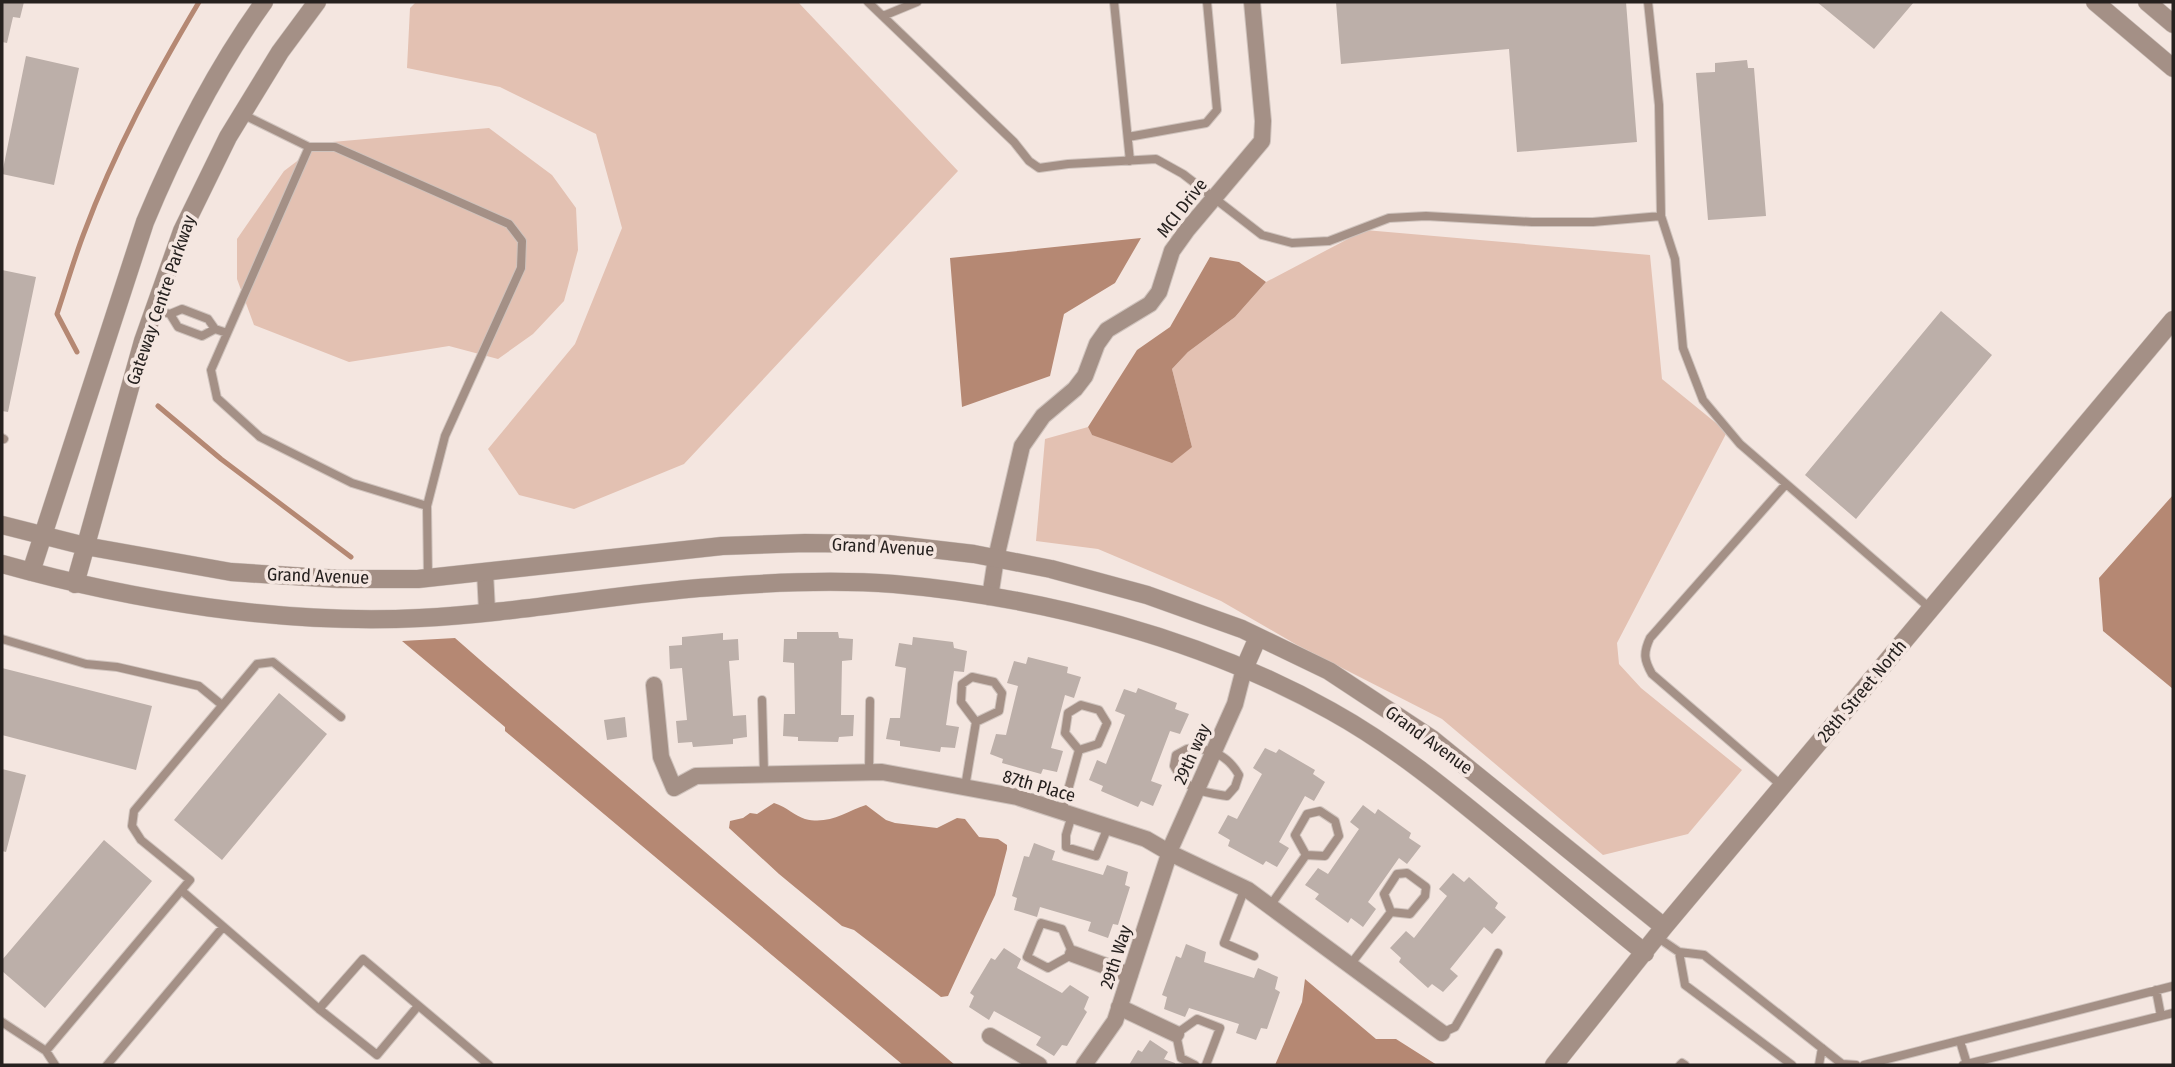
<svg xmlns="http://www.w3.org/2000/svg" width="2175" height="1067" viewBox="0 0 2175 1067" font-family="'Fira Sans Condensed',sans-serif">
	<rect width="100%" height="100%" fill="#f4e6e0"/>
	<!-- green -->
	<path fill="#e3c1b2" d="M416 2H798L958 171 684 464 574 509 519 495 488 449 575 344 622 228 596 134 500 87 407 68 410 8Z
		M489 128 552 175 576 208 578 250 564 301 533 334 498 359 449 346 349 362 254 325 237 279V239L284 171 321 143Z
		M1365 230 1650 255 1662 379 1727 432 1617 643 1619 664 1641 688 1742 770 1688 834 1603 855 1442 719 1297 645 1221 601 1098 549 1036 541 1045 439 1088 427 1092 435 1192 447 1172 369 1188 352 1235 317 1266 282Z"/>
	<!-- water -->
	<path fill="#b58873" d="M1141 238 1115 283 1064 314 1050 376 962 407 950 258Z
		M1210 257 1239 262 1266 282 1235 317 1188 352 1172 369 1192 447 1172 463 1092 435 1088 427 1137 350 1170 327Z
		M2173 495V689L2103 631 2099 578Z
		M455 638 487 666 955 1065H903L505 731V727L402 641Z
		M774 803C787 807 795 816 805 819 829 825 845 812 866 805L886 820 895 823 937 828 957 818 965 819 979 837 998 839 1007 845V849L995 895 948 996 941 997 854 930 842 926 779 874 729 828 730 821 743 818 750 813 757 814Z
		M1305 979 1376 1039H1396L1437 1065H1275L1302 1002Z"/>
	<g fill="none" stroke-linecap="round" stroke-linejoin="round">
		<!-- stream -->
		<path stroke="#b58873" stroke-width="5" d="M77 352 57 314C66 287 74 259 84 233 114 152 155 76 199 2
			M158 406 221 459 351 557"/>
	</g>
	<!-- building -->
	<path fill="#bcafa9" d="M2 2H24L20 18 13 17 7 43 2 42Z
		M1336 2H1626L1637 142 1517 152 1509 49 1341 64Z
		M1817 2H1914L1874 49Z
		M26 56 79 68 54 185 2 174Z
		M1747 60 1748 68H1754L1766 216 1708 220 1696 73 1715 72V63Z
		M2 270 36 277 8 412 2 411Z
		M1941 311 1992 355 1856 519 1805 475Z
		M797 632H838L839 638 853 639 852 660 842 661 841 715H854L853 736 839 737 838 742 798 741V737L783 736 784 714H795L794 663 783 662 784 639H797Z
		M723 633V640L738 639 739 660 729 661 733 716 746 715 747 737 733 739V744L693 747 692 742 678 743 676 721 687 720 682 668 670 669 669 646 682 645V637Z
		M913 637 953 642 954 648 967 651 964 672 954 671 946 725 959 727 955 748 941 747 940 752 900 746V741L886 739 890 718H900L906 668 895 666 899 643 912 645Z
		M1028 657 1068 667 1067 673 1081 677 1074 698 1065 695 1051 748 1063 751 1057 772 1043 769 1041 774 1002 763 1003 759 990 754 996 734 1006 735 1018 686 1007 683 1014 661 1026 664Z
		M2 668 152 706 136 770 2 735Z
		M1138 688 1177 703 1175 709 1189 714 1180 734 1170 731 1151 781 1162 785 1153 806 1141 801 1138 807 1101 791 1103 786 1089 780 1097 760 1106 764 1125 715 1115 711 1124 689 1136 693Z
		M279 693 327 734 222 860 174 820Z
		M625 717 627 737 607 740 604 720Z
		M1265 748 1276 753 1279 749 1315 770 1313 774 1325 782 1314 801 1305 796 1279 842 1289 848 1277 867 1266 861 1263 865 1228 846 1230 840 1218 833 1228 815 1237 819 1262 774 1253 768Z
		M2 769 26 775 6 852 2 851Z
		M1363 805 1375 814 1378 809 1411 833 1409 838 1421 846 1407 864 1399 858 1368 902 1376 909 1363 927 1351 918 1348 923 1315 899 1319 894 1305 885 1318 868 1328 874 1359 829 1350 822Z
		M104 840 152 881 45 1008 2 971V960Z
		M1034 843 1055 851 1052 860 1103 875 1107 865 1128 872 1125 885 1130 887 1118 925 1113 924 1108 938 1088 931 1091 922 1040 907 1037 917 1014 910 1017 898 1012 896 1024 856 1029 857Z
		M1453 873 1464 882 1469 877 1498 903 1495 908 1506 917 1492 934 1484 927 1450 969 1458 976 1443 992 1432 984 1428 988 1399 962 1401 958 1390 948 1406 931 1414 938 1447 896 1439 889Z
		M1186 944 1206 952 1204 962 1254 978 1258 968 1278 977 1275 989 1280 992 1267 1029 1261 1028 1256 1040 1236 1033 1239 1024 1189 1008 1185 1017 1164 1009 1167 997 1162 995 1176 956 1181 958Z
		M1004 948 1021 959 1017 968 1062 993 1070 985 1089 997 1084 1009 1087 1012 1067 1046 1062 1045 1054 1056 1036 1045 1041 1037 994 1011 989 1020 969 1007 974 996 970 993 991 958 995 960Z
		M1150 1040 1168 1052 1164 1059 1175 1063V1065H1129L1138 1050 1142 1052Z"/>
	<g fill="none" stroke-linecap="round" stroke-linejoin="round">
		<!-- service casing -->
		<g stroke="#cfc3bd" stroke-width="10">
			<path id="service" d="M868 2 1014 142 1029 161 1039 168 1068 164 1156 159 1183 174 1262 235 1292 243 1329 241 1389 218 1426 216 1532 222H1593L1661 216 1675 259 1683 348 1703 400 1740 444 1931 609
				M1114 2 1130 161
				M1648 2 1659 105 1661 216
				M883 16 917 2
				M242 114 309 147
				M1128 137 1206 123 1217 110 1207 2
				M155 310 170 314 178 327 202 336 215 329
				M170 314 182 309 208 319 215 329 227 333
				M2 438 4 439
				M427 506 352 483 260 437 217 398 211 370 309 147H335L509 224 522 241 521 268 445 436 427 506 428 578
				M2 639 86 664 117 667 199 686 222 705
				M762 700 764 774
				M1081 705 1099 710 1107 723 1098 744 1079 750 1065 733 1068 713Z
				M1195 748C1215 751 1228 756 1239 775L1235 787 1227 796C1201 792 1187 791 1174 766L1176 755 1187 749Z
				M869 772 870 701
				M1782 786 1652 674C1644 660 1643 653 1650 638L1786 484
				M965 787 976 722 961 702 962 684 972 677 994 682 1002 693 999 711 976 722
				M1062 812 1079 750
				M1072 815 1066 835V847L1096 856 1108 827
				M1245 888 1224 943 1254 956
				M182 891 319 1009 363 959 489 1065
				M1270 906 1306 855 1295 835 1307 814 1320 811 1335 821 1339 836 1325 856 1306 855
				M1041 923 1062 929 1073 954 1048 968 1027 957Z
				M1657 937 1679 952 1704 955 1842 1064 1856 1065
				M1679 952 1685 985 1792 1065
				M1350 965 1391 912 1384 894 1397 874 1407 873 1426 887 1425 896 1410 914 1391 912
				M2156 990 2161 1016
				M319 1009 377 1055 418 1006
				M2 1022 46 1051 190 880 141 840 132 826 134 811 257 664 273 662 341 717
				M1442 1033 1455 1027 1498 953
				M1960 1041 1967 1064
				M46 1051 55 1065
				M107 1065 223 927
				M1195 1065 1181 1058 1176 1034 1197 1019 1220 1028 1206 1065
				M1680 1065 1682 1063 1685 1065
				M1819 1065 1822 1048
				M1864 1065 2173 986
				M1963 1065 2173 1013"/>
		</g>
		<!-- minor casing -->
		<g stroke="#cfc3bd" stroke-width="18">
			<path id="minor" d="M485 572 487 611
				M990 597 996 558 1022 446 1043 416 1075 389 1085 376 1097 344 1107 330 1150 304 1159 292 1172 251 1187 230 1262 141 1263 121 1252 2
				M654 685 661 757 674 788 696 776 882 772 1017 797 1146 839 1170 853 1248 890 1442 1033
				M1073 954 1130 975
				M1119 1007 1176 1034
				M990 1036 1039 1065
				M1084 1065 1115 1021 1172 845 1235 704 1244 669"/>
		</g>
		<!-- tertiary casing -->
		<g stroke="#cfc3bd" stroke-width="19">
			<path id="tertiary" d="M2095 2 2173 68
				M2147 2 2173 24
				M2 525 85 546 231 572 339 579H418L722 546 805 543 888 544 974 554 1051 569 1147 595 1242 629 1329 671 1432 739 1664 927
				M2 564C134 601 283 625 420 618 522 613 624 592 727 586 781 582 839 580 894 584 1042 597 1201 638 1331 711 1396 747 1452 794 1509 841 1554 878 1599 916 1645 953
				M31 572 145 222C177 145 215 70 264 2
				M75 584 143 341 182 231 228 137 280 52 317 2
				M1244 669 1258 637
				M1554 1065 1664 927 2173 320"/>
		</g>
		<!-- service -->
		<use href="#service" stroke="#a49086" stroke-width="8"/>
		<!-- minor -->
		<use href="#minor" stroke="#a49086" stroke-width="16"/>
		<!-- tertiary -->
		<use href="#tertiary" stroke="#a49086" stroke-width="18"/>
	</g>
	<g text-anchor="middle" stroke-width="7" stroke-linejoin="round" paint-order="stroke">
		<!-- street labels -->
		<g font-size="18" fill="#26211f" stroke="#f4e6e0">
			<text transform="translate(1182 208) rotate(-52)" y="6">MCI Drive</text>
			<text transform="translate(161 300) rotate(-71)" y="6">Gateway Centre Parkway</text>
			<text transform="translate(883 547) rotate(3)" y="6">Grand Avenue</text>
			<text transform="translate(318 576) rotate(2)" y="6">Grand Avenue</text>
			<text transform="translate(1862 691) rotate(-50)" y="6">28th Street North</text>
			<text transform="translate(1429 740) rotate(36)" y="6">Grand Avenue</text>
			<text transform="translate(1192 754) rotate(-66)" y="6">29th way</text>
			<text transform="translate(1039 786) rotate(16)" y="6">87th Place</text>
			<text transform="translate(1116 957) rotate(-72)" y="6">29th Way</text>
		</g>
	</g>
	<!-- border -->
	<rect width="2175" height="1067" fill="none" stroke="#26211f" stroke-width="7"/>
</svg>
